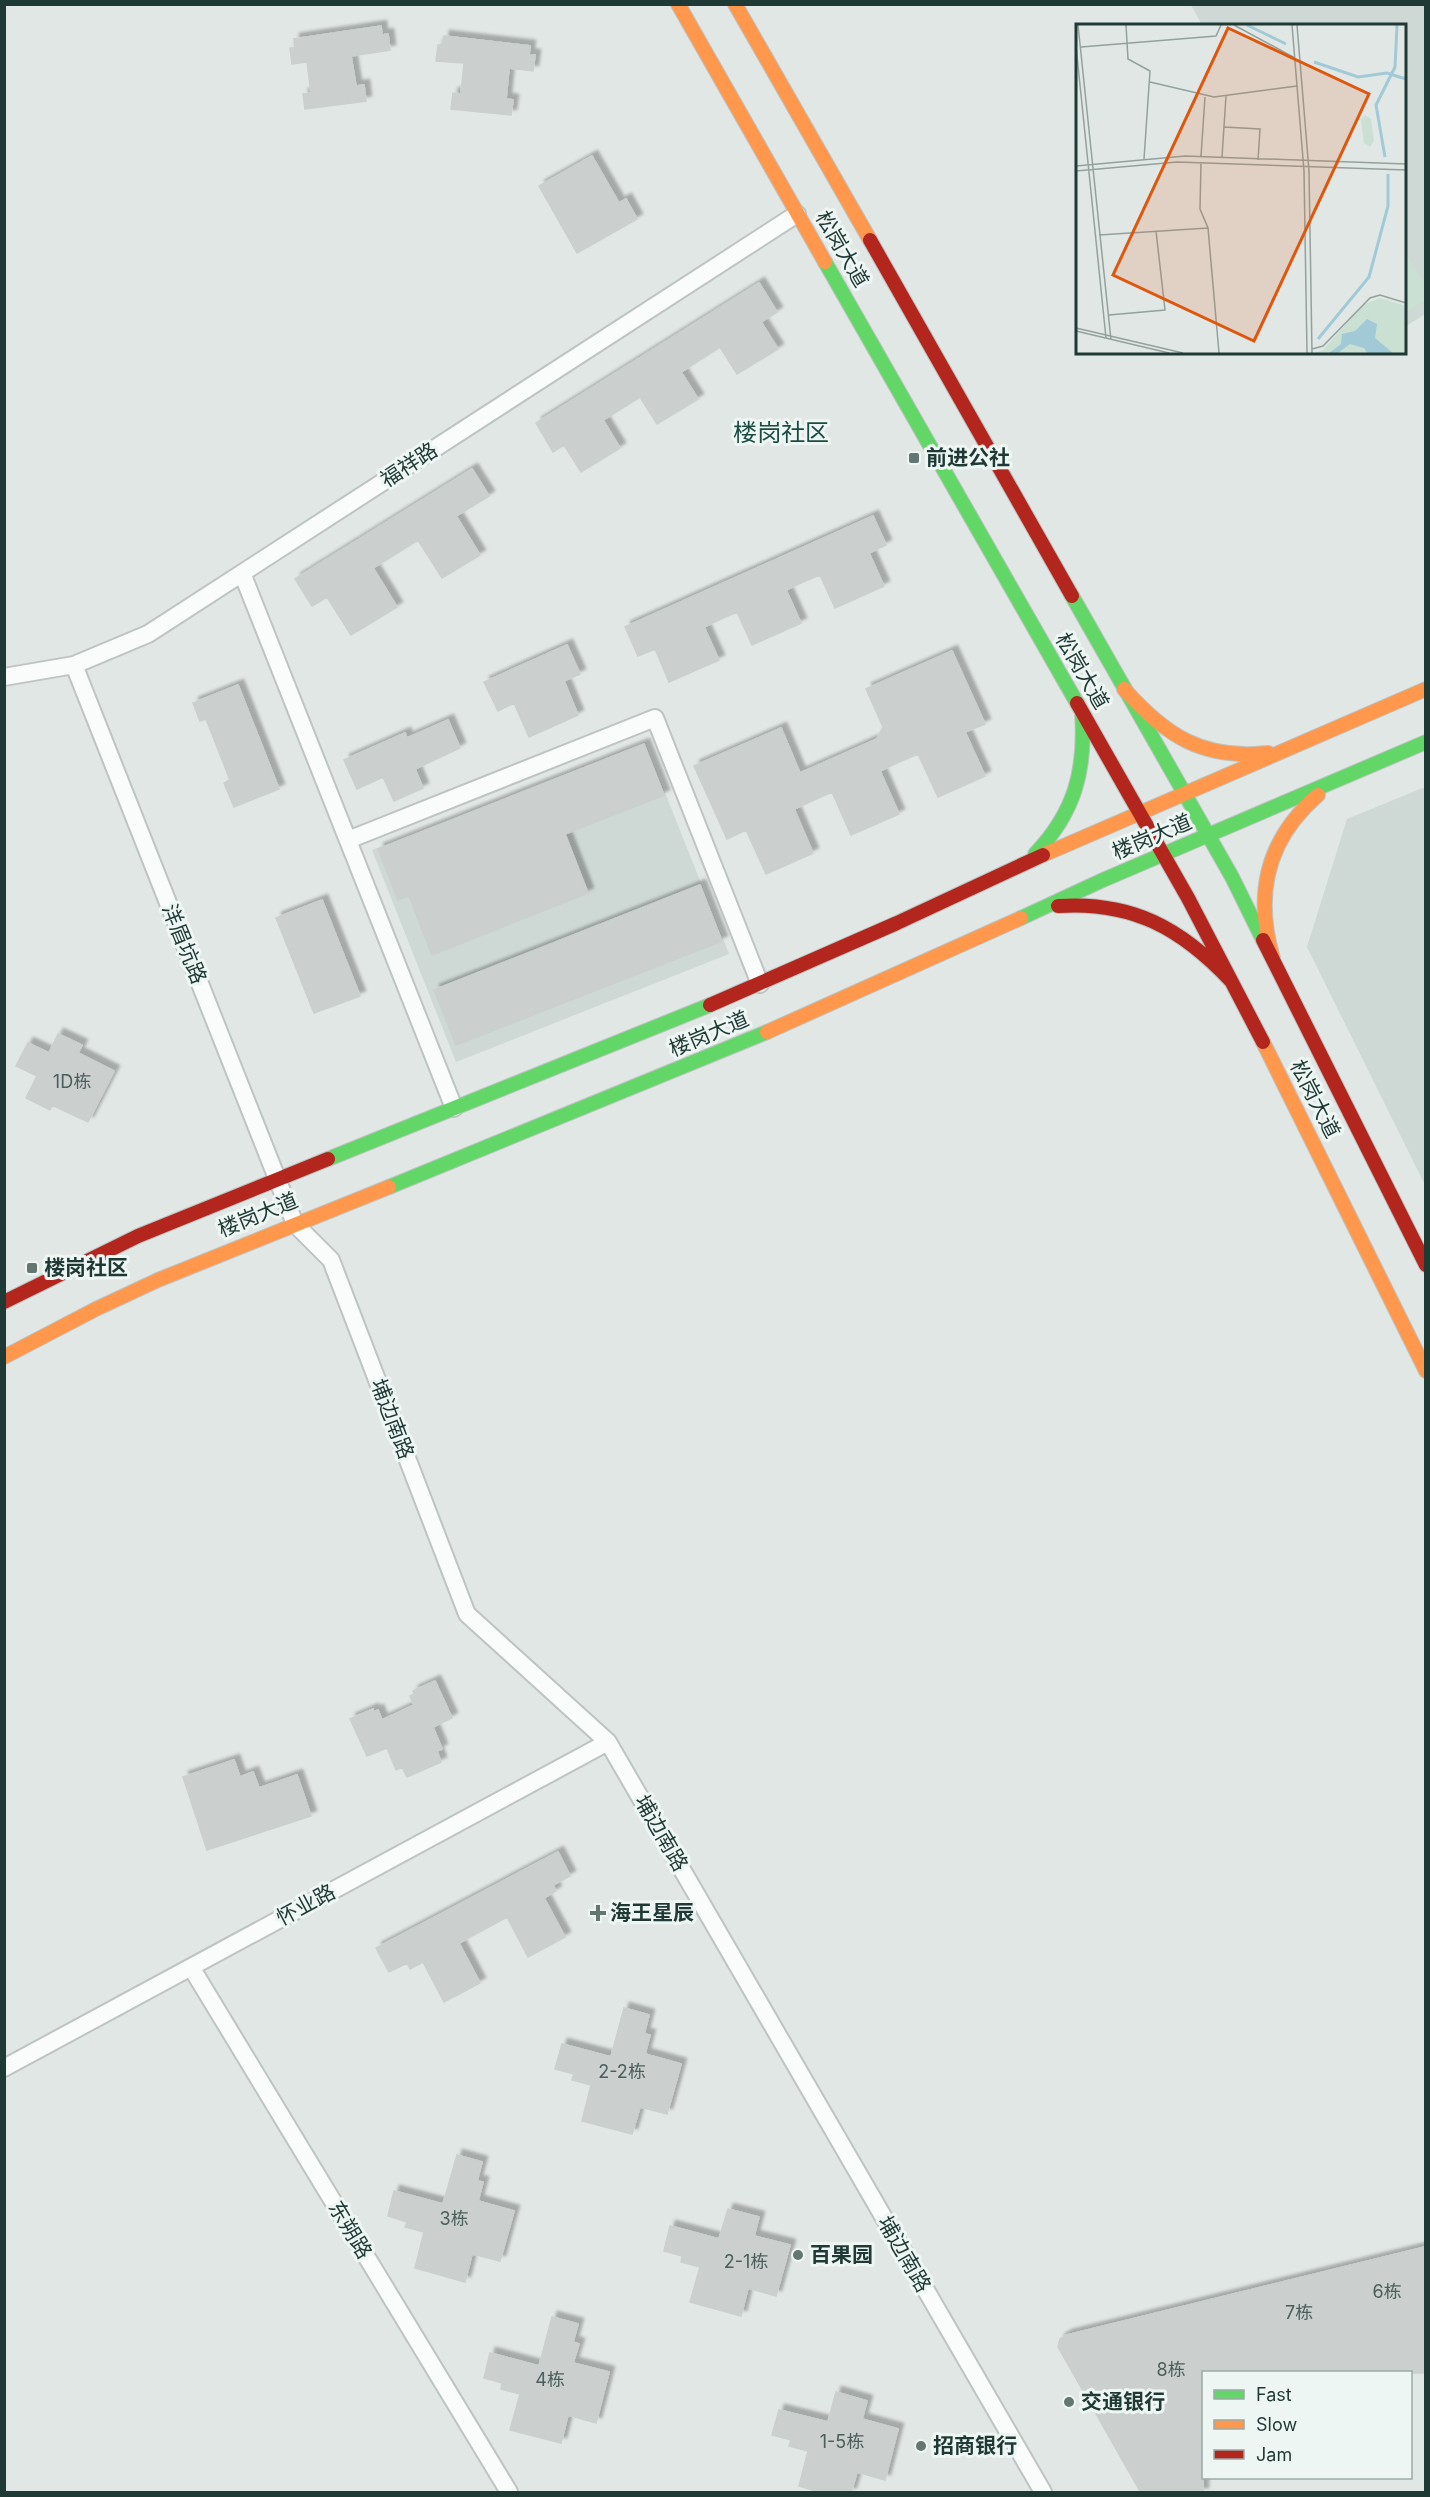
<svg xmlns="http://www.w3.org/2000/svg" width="1430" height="2497" viewBox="0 0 1430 2497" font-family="Inter,'Noto Sans SC',sans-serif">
	<defs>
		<filter id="shadow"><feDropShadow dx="5.5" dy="-5.5" stdDeviation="1.5" flood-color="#0004"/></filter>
	</defs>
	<rect width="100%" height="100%" fill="#e1e7e4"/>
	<!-- built -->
	<path fill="#ced8d4" d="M1191 5H1425V314L1405 327 1404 26 1202 25Z
		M645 742 729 954 456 1062 372 850Z
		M1425 787V1185L1307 947 1347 819Z"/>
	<!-- green -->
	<path fill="#c9e0d2" d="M1404 251 1425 284V300L1405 313Z"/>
	<!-- building -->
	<path fill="#cbd0cf" stroke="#c9d0cd" stroke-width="1.5" filter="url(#shadow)" d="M381 26 382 35 388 34 390 50 351 56 356 86 364 85 366 101 305 109 303 94 311 93 307 62 292 64 290 48H295L294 39Z
		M444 36 530 46 529 55H535L533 71 509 68 506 99 513 100 511 115 451 109 453 93 461 94 464 63 436 61 438 45H443Z
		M592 156 619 203 626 199 637 219 577 253 539 186Z
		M759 283 777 312 761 322 778 349 737 374 720 347 681 372 698 399 657 424 640 397 603 420 620 448 581 472 564 445 553 452 536 423Z
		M472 469 489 496 456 516 480 555 442 578 418 540 373 568 397 607 351 635 327 597 312 606 295 579Z
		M873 516 886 545 869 553 884 586 835 608 820 575 803 582 786 590 801 623 752 645 737 612 721 619 704 627 719 660 669 682 655 649 638 656 625 627Z
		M567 645 580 674 564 681 578 715 529 737 514 703 498 711 484 682Z
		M952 651 985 724 965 732 985 776 938 797 918 754 899 762 880 771 899 814 851 835 832 792 794 809 813 853 766 874 746 830 727 839 694 766 781 728 800 773 877 739 883 727 866 689Z
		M238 685 279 789 234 807 224 783 230 780 206 719 200 721 193 703Z
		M448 720 460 748 415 769 423 788 394 801 383 777 357 789 344 760 405 733 407 738Z
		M644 744 664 795 565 834 588 893 432 955 409 896 398 900 378 849Z
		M700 885 722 941 456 1045 434 990Z
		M322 900 360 996 314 1013 276 918Z
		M58 1034 82 1045 78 1053 114 1071 88 1122 52 1105 50 1110 26 1098 37 1076 16 1066 28 1043 49 1053Z
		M435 1681 452 1718 433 1727 442 1749 437 1751 441 1762 407 1777 402 1767 396 1770 387 1748 367 1756 350 1719 373 1709 374 1712 378 1710 382 1720 414 1705 410 1696 414 1694 413 1691Z
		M234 1760 240 1777 253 1772 259 1788 297 1775 311 1816 207 1850 183 1777Z
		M558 1852 570 1876 553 1885 556 1891 544 1898 565 1937 528 1957 507 1917 459 1943 480 1983 444 2002 423 1962 410 1969 407 1963 389 1972 376 1948Z
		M624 2008 649 2015 644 2034 650 2035 645 2054 681 2064 667 2114 640 2107 632 2134 582 2121 591 2085 572 2080 574 2074 555 2069 562 2044 611 2057Z
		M457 2155 482 2162 477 2181 483 2182 478 2201 514 2211 500 2261 472 2254 465 2282 415 2268 424 2232 405 2227 407 2222 388 2216 394 2191 443 2204Z
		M728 2209 759 2217 754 2236 790 2245 776 2296 748 2288 741 2316 690 2302 700 2267 681 2262 682 2256 664 2251 670 2226 719 2239Z
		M1425 2247V2373H1203V2493H1141L1058 2347 1060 2339 1067 2335Z
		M552 2317 578 2324 573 2342 579 2344 573 2363 609 2372 596 2423 568 2415 561 2443 510 2430 520 2394 501 2389 502 2383 484 2378 490 2353 539 2366Z
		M836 2392 867 2401 862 2419 898 2429 885 2480 857 2472 851 2493H822L799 2486 808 2451 789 2446 791 2440 772 2435 779 2410 828 2422Z"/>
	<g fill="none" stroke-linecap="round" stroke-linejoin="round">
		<!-- street casing -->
		<g stroke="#bec4c1" stroke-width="20">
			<path id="street" d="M242 573 454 1108
				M74 665 295 1224 331 1260 467 1614 608 1742 1043 2492
				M4 677 74 665 148 634 797 214
				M348 840 655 718 760 984
				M191 1967 509 2492
				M4 2068 608 1742"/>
		</g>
		<!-- fast casing -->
		<g stroke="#bdc4c2" stroke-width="16">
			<path id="fast" d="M825 262 1077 703
				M1072 596 1232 877 1263 940
				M1035 854C1075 812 1086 770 1082 713
				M1021 918 1103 880 1426 742
				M328 1159 710 1005
				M389 1187 767 1032"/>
		</g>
		<!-- slow casing -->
		<g stroke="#bdc4c2" stroke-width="16">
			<path id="slow" d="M678 4 825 262
				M735 4 870 240
				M1124 689C1166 736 1203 760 1268 753
				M1043 855 1426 689
				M1273 958C1254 894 1267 839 1318 795
				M767 1032 1021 918
				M1263 1042 1426 1371
				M4 1357 96 1309 158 1280 389 1187"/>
		</g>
		<!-- jam casing -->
		<g stroke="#bdc4c2" stroke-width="16">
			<path id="jam" d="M870 240 1072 596
				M1077 703 1188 898 1263 1042
				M1058 906C1132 901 1181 928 1231 981
				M1263 940 1426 1265
				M710 1005 897 923 1043 855
				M4 1302 138 1236 328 1159"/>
		</g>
		<!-- street -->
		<use href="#street" stroke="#fafbfb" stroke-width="16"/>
		<!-- fast -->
		<use href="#fast" stroke="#63d668" stroke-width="14"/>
		<!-- slow -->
		<use href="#slow" stroke="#ff974d" stroke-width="14"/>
		<!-- jam -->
		<use href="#jam" stroke="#b3261e" stroke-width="14"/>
	</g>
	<!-- markers -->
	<g fill="#637672" stroke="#eef6f3" stroke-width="2">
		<rect x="908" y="452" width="12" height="12" rx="3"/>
		<rect x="26" y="1262" width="12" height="12" rx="3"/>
		<path d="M595 1904h6v6h6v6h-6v6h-6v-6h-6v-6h6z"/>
		<circle cx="798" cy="2255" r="6"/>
		<circle cx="1069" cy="2402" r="6"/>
		<circle cx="921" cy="2446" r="6"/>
	</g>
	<g text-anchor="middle" stroke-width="6" stroke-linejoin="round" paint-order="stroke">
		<!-- number labels -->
		<g font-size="18" fill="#4a5f5b">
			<text x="72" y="1088">1D栋</text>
			<text x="622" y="2078">2-2栋</text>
			<text x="454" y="2225">3栋</text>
			<text x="746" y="2268">2-1栋</text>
			<text x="1387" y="2298">6栋</text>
			<text x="1299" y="2319">7栋</text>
			<text x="1171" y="2376">8栋</text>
			<text x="550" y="2386">4栋</text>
			<text x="842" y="2448">1-5栋</text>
		</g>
		<!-- street labels -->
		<g font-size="21" fill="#1f3934" stroke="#eef6f3">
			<text transform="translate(842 249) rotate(60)" y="7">松岗大道</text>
			<text transform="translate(409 465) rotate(-33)" y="7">福祥路</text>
			<text transform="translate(1082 671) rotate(60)" y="7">松岗大道</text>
			<text transform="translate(1152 837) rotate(-23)" y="7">楼岗大道</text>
			<text transform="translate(184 944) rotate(68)" y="7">洋眉坑路</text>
			<text transform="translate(709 1034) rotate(-23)" y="7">楼岗大道</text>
			<text transform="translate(1315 1099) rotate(63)" y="7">松岗大道</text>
			<text transform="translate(258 1215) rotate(-22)" y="7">楼岗大道</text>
			<text transform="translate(392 1419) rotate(69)" y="7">埔边南路</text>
			<text transform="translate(661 1833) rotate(60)" y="7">埔边南路</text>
			<text transform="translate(306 1905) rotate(-28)" y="7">怀业路</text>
			<text transform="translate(350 2230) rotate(59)" y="7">东朔路</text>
			<text transform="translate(904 2254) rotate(60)" y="7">埔边南路</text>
		</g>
		<!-- poi labels -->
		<g font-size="21" font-weight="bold" fill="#1f3934" stroke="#eef6f3" text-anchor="start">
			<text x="926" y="465">前进公社</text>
			<text x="44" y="1275">楼岗社区</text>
			<text x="610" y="1920">海王星辰</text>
			<text x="810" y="2262">百果园</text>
			<text x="1081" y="2409">交通银行</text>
			<text x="933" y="2453">招商银行</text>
		</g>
		<!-- quarter labels -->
		<g font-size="24" fill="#1c4b44" stroke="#eef6f3">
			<text x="781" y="441">楼岗社区</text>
		</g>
	</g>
	<!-- overview -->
	<g transform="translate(1076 24)">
		<rect width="330" height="330" fill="#e1e7e4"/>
		<path d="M289 91 295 95 298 117 294 123 288 119 285 96ZM304 274 330 282V329H238L247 326 287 281Z" fill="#c9e0d2"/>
		<path d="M291 295 301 300 299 314 317 329H291L288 324 274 320 262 329H253L265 320 266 310 279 307Z" fill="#a1cad6"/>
		<path fill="none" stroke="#a1cad6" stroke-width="3" d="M171 1 210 20M238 38 282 53 311 49 330 55M309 133 300 81 319 43 321 1M242 315 293 253 312 182V150"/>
		<path fill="none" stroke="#93a19e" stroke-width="1.5" d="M2 1 35 316M50 1 52 35 74 47 68 135M158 1 219 34M216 1 228 147 231 329M221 1 233 147 236 329M0 22 30 314M5 23 140 12 145 1M74 58 138 73 221 62M148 103 184 105 182 136M125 132 129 73M146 133 150 72M125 138 124 185 132 204 143 329M0 142 109 132 330 140M0 147 101 138 330 146M23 211 132 204M33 291 89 286 80 207M0 304 107 329M0 307 93 329M236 325 247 322 294 274 304 271 330 279"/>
		<path fill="#de570e" fill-opacity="0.15" stroke="#de570e" stroke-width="3" d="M152 4 293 70 178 317 37 251Z"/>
		<rect width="330" height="330" fill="none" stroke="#1f3934" stroke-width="3"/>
	</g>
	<!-- border -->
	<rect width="1430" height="2497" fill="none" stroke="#1f3934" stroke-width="12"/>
	<!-- legend -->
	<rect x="1202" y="2371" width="210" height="108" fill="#eef6f3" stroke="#9baaa7" stroke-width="1.5"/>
	<rect x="1214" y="2390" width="30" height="9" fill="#63d668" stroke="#9baaa7" stroke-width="1.5"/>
	<text x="1256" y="2401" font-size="18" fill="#1f3934">Fast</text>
	<rect x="1214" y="2420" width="30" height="9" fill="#ff974d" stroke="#9baaa7" stroke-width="1.5"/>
	<text x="1256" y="2431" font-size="18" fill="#1f3934">Slow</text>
	<rect x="1214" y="2450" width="30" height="9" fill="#b3261e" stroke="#9baaa7" stroke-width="1.5"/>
	<text x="1256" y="2461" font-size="18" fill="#1f3934">Jam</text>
</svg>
